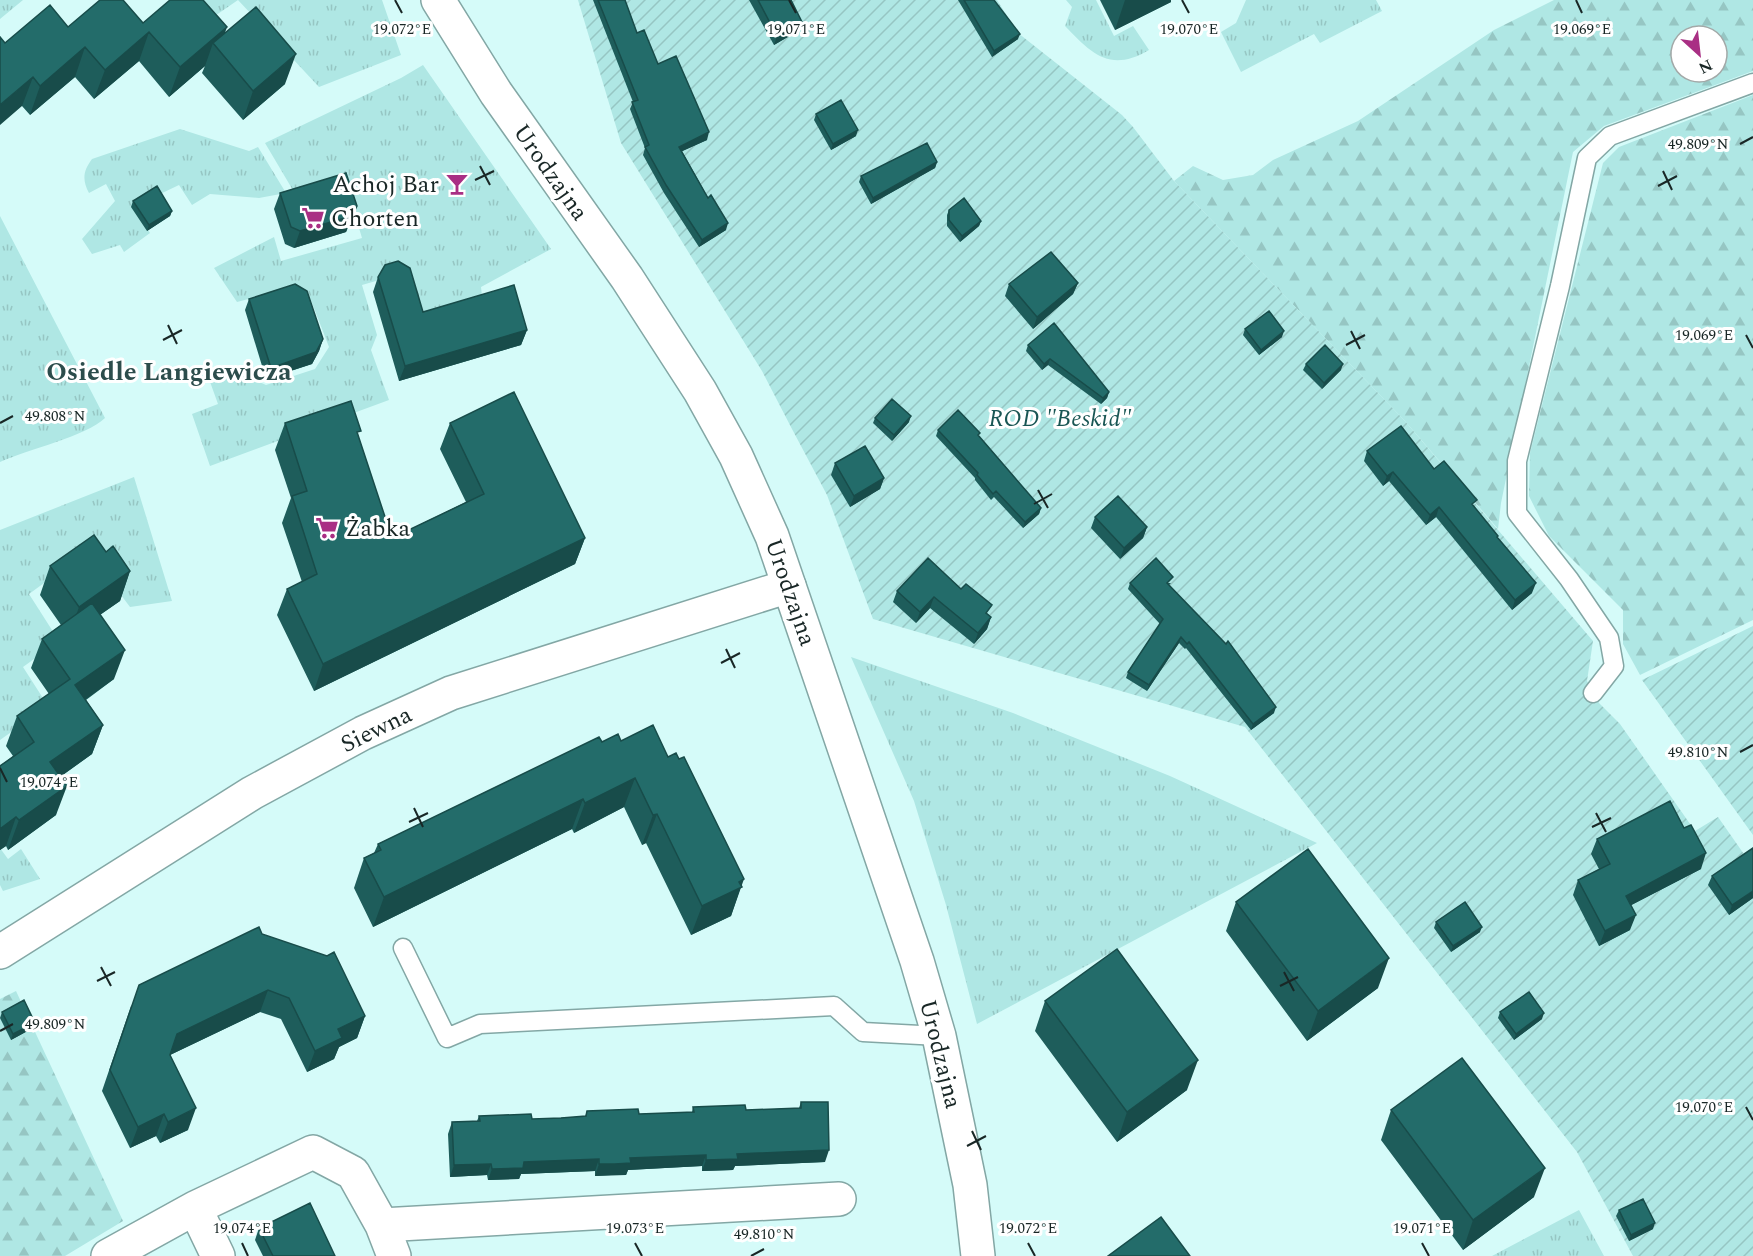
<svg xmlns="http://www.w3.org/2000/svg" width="1753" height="1256" viewBox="0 0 1753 1256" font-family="Spectral,serif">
	<defs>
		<pattern id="grass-tufts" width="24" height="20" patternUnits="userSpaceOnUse" patternTransform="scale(1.5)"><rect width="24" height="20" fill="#afe7e4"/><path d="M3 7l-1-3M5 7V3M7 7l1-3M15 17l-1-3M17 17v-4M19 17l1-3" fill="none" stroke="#96c6c3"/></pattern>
		<pattern id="forest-firs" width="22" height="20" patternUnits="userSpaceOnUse" patternTransform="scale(1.5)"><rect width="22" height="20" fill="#afe7e4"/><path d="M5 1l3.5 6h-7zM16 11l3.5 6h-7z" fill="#96c6c3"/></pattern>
		<pattern id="garden-furrows" width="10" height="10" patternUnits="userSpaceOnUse" patternTransform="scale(1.5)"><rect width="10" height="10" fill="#afe7e4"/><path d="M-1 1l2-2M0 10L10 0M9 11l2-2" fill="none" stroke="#96c6c3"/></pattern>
	</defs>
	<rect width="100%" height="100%" fill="#d5fbf9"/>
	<!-- grass -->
	<path fill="url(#grass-tufts)" d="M0 0H23L0 19Z
		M194 0H382L401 55 319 87 238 0 209 20Z
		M1066 0H1096L1114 36 1133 26 1149 50C1110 73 1092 54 1065 26L1072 7Z
		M1246 0H1376L1382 11 1320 43 1314 34 1241 72 1221 32 1236 23Z
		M423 65 551 249 481 287 482 296 421 316 407 272 362 285 377 335 371 350 389 400 210 466 192 414 218 404 209 379 240 373 266 385 315 369 329 347 310 298 290 288 237 302 214 268 274 237 281 261 362 238 344 178 294 192 265 143 401 78Z
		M180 129 249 151 258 147 286 193 259 198 210 194 192 205 179 185 133 207 150 233 124 252 120 245 92 254 82 239 115 201 106 184 89 193C82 180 83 171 92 159Z
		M0 216 105 418C87 436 26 450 0 462Z
		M134 477 172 601 130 607 88 551 29 594 59 641 23 667 48 706 0 740V530Z
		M851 657 1013 713 1170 776 1317 843 977 1024 946 905 914 801Z
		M0 848 8 859 21 849 40 879 3 891 0 885Z
		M1579 1210 1604 1256H1492Z"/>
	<!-- forest -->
	<path fill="url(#forest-firs)" fill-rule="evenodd" d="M1554 0H1753V71L1604 126 1573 152 1501 503 1498 529 1404 420 1174 181 1193 166 1223 180 1253 175 1273 160 1358 121 1494 30ZM1681 36H1717V72H1681Z
		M1753 95V620L1640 675 1623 644V610L1549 536 1529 496 1530 453 1603 163 1619 147Z
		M16 991 123 1221 65 1256H0V999Z"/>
	<!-- garden -->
	<path fill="url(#garden-furrows)" d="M578 0H997L1018 33 1122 115 1133 127 1174 181 1404 420 1593 641 1587 681 1599 703 1620 724 1695 831 1718 817 1753 867V1256H1633L1577 1152 1245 727 873 619 827 495 792 429 762 371 621 143Z
		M1753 626V835L1642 680Z"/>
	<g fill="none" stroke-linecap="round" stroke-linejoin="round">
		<!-- lane casing -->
		<g stroke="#83a7a5" stroke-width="21">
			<path id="lane" d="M1593 693 1614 666 1609 638 1569 579 1517 513V461L1560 286 1587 158 1610 136 1753 83
				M403 948 447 1038 480 1024 834 1006 863 1032 939 1036"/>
		</g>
		<!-- street casing -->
		<g stroke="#83a7a5" stroke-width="36">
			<path id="street" d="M0 952 252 793 363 733 451 693 789 586
				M195 1208 313 1152 353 1173 382 1225 394 1256
				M382 1225 839 1199
				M108 1256 195 1208 218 1256"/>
		</g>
		<!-- secondary casing -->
		<g stroke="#83a7a5" stroke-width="36">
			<path id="secondary" d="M438 0 496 93 627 278 700 391 736 456 772 536 917 961 939 1036 970 1185 978 1256"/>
		</g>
		<!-- lane -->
		<use href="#lane" stroke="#fff" stroke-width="18"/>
		<!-- street -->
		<use href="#street" stroke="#fff" stroke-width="33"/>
		<!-- secondary -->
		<use href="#secondary" stroke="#fff" stroke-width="33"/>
	</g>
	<!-- wall -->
	<path fill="#1e5d5b" d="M593 0H625L637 33 658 64 707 140 682 151 726 230 699 247 664 193 643 155 645 148 630 109 633 102Z
		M749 0H791L802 22 798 31 774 45Z
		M958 0H994L1018 39 992 57Z
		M1100 0H1171V2L1115 30Z
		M143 23 224 34 285 84 243 120 202 73 205 66 169 97 139 61 94 99 75 77 30 115 22 106 5 43 68 27Z
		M816 114 856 136 831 150 814 120Z
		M937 162 935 168 871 204 859 182 861 176Z
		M280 193 357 206 346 232 294 248 285 244 274 209Z
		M133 201 172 211 170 216 147 231 131 207Z
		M949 210 981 221 979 226 960 242 947 226V215Z
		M378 277 423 312 527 330 521 345 399 381 373 292Z
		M1078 283 1073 294 1033 329 1005 296 1009 284Z
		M249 299 323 339 319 351 312 364 266 379 245 310Z
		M1245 329 1282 337 1259 355 1243 335Z
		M1028 345 1109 392 1107 398 1101 404 1048 365 1042 370 1026 351Z
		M1306 364 1341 370 1322 389 1303 370Z
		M875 418 909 422 892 441 873 423Z
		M285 423 358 437 392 538 466 502 440 449 450 423 585 538 575 564 314 691 277 615 287 589 302 582 282 523 291 498 275 450Z
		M938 430 979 436 1041 508 1039 514 1023 528 994 497 991 500 975 480V478L936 436Z
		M1367 451 1434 469 1498 536V538L1532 593 1512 610 1436 517 1426 525 1389 481 1383 486 1364 461Z
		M835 463 884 478 880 489 850 507 831 475Z
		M1095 517 1147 527 1143 538 1120 559 1091 528Z
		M106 552 130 571 120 601 100 615 114 679 86 700 103 725 92 754 60 777 56 815 8 850 6 846 0 850V766L13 756 6 746 17 716 49 694 31 668 42 639 61 625 40 595 50 566Z
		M928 558 991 617 987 629 974 644 930 608 916 623 893 602 897 591Z
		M1130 583H1171L1169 585 1274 713 1251 730 1186 648 1185 649 1179 643 1147 691 1126 678 1128 672 1160 624 1128 589Z
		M621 741 668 757 741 886 731 916 691 935 646 843 642 845 624 807 574 833 572 829 373 927 354 888 364 858 374 853 378 844 602 742Z
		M1597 839 1701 869 1631 905 1630 930 1599 946 1573 895 1578 880 1599 869 1591 854Z
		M1712 876 1753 898 1729 915 1708 885Z
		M1236 902 1378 988 1307 1041 1226 931Z
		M1436 922 1480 932 1451 952 1434 928Z
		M262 934 365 1016 357 1038 339 1047 334 1059 307 1072 281 1019 260 1012 170 1055 188 1130 160 1143 156 1136 130 1148 102 1091 131 1006Z
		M1045 1001 1187 1090 1117 1142 1035 1031Z
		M2 1012 33 1028 11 1040 0 1018Z
		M1500 1012 1542 1019 1514 1040 1498 1018Z
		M801 1102 825 1162 735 1166 733 1170 702 1171V1166L628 1170 626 1175H611L595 1176V1171L521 1174 519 1179 488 1180 487 1175 450 1177 448 1134 452 1122 477 1121 479 1116 532 1119 585 1117 587 1111 639 1114 692 1112 693 1107 746 1110 799 1108Z
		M1391 1110 1534 1197 1463 1250 1381 1140Z
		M1619 1210 1653 1229 1629 1241 1616 1216Z
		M259 1228 335 1256H263L255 1240Z"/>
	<!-- shaded-wall -->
	<path fill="#184c4a" d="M1125 0H1171V2L1115 30Z
		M802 22 798 31 774 45 777 36Z
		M227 27 219 50 213 43 205 66 169 97 180 67Z
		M149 32 139 61 94 99 105 70Z
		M1020 34 1018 39 992 57 994 51Z
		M85 47 75 77 30 115 40 86Z
		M296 54 285 84 243 120 253 91Z
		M33 77 22 106 0 125V105Z
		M858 130 856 136 831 150 833 144Z
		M709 132 707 140 676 154 679 147Z
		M937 162 935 168 871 204 873 198Z
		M357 206 346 232 294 248 300 231Z
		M172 211 170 216 147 231 149 225Z
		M981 221 979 226 960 242 962 236Z
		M728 223 726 230 699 247 702 240Z
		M1078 283 1073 294 1033 329 1037 317Z
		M527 330 521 345 399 381 405 366Z
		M1284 331 1282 337 1259 355 1261 350Z
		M323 339 319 351 312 364 266 379 271 368Z
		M1050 359 1048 365 1042 370 1044 364Z
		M1343 364 1341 370 1322 389 1324 383Z
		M1109 392 1107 398 1101 404 1103 398Z
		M911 416 909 422 892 441 894 435Z
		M1393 472 1389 481 1383 486 1387 476Z
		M884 478 880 489 850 507 854 496Z
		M1439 507 1436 517 1426 525 1430 515Z
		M1041 508 1039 514 1023 528 1025 522Z
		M1147 527 1143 538 1120 559 1124 548Z
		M585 538 575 564 314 691 323 664Z
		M130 571 120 601 69 636 79 607Z
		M1536 583 1532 593 1512 610 1515 600Z
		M934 597 930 608 916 623 920 612Z
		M991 617 987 629 974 644 978 633Z
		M1181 637 1179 643 1147 691 1149 685Z
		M125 650 114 679 65 714 75 685Z
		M1276 707 1274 713 1251 730 1253 724Z
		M103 725 92 754 39 792 50 762Z
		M635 778 624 807 574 833 585 803Z
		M67 786 56 815 8 850 19 820Z
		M583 799 572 829 373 927 384 897Z
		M657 814 646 843 642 845 653 815Z
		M16 817 6 846 0 850V829Z
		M1706 853 1701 869 1620 911 1626 896Z
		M744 879 731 916 691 935 702 906Z
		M1753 891V898L1729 915 1732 905Z
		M1636 915 1630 930 1599 946 1605 931Z
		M1482 927 1480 932 1451 952 1453 946Z
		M1389 958 1378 988 1307 1041 1318 1011Z
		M268 990 260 1012 170 1055 177 1034Z
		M1544 1013 1542 1019 1514 1040 1516 1034Z
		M365 1016 357 1038 339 1047 334 1059 307 1072 315 1051 338 1029Z
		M35 1023 33 1028 11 1040 13 1034Z
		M1198 1060 1187 1090 1117 1142 1127 1112Z
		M196 1108 188 1130 160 1143 168 1122Z
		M164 1114 156 1136 130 1148 138 1127Z
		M829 1150 825 1162 735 1166 733 1170 702 1171 706 1160 737 1154Z
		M706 1155 702 1166 628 1170 626 1175 595 1176 599 1164 630 1158Z
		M599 1159 595 1171 521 1174 519 1179 488 1180 492 1169 524 1162Z
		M491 1164 487 1175 450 1177 454 1165Z
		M1545 1168 1534 1197 1463 1250 1473 1220Z
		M1655 1223 1653 1229 1629 1241 1631 1235Z"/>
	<!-- building -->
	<path fill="#236c6a" stroke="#184c4a" stroke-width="1.5" d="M100 0H123L143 23 170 0H203L227 27 180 67 149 32 105 70 85 47 40 86 33 77 0 105V37L5 43 50 5 68 27Z
		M598 0H625L637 33 644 30 658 64 676 56 709 132 679 147 708 198 711 195 728 223 702 240 666 185 645 147 649 145 632 102 638 100Z
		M758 0H791L802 22 777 36Z
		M964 0H994L1020 34 994 51Z
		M256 7 296 54 253 91 213 43Z
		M841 100 858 130 833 144 816 114Z
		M927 143 937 162 873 198 861 176Z
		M346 173 357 206 352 216 300 231 291 227 280 193Z
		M157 186 172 211 149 225 133 201Z
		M964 198 981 221 962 236 949 220V210Z
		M1051 252 1078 283 1037 317 1009 284Z
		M398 261 410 268 423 312 514 285 527 330 405 366 378 277 385 265Z
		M295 284 307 291 323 339 316 352 271 368 249 299Z
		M1269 311 1284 331 1261 350 1245 329Z
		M1054 323 1109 392 1103 398 1050 359 1044 364 1028 345Z
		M1325 345 1343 364 1324 383 1306 364Z
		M514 392 585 538 323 664 287 589 317 574 292 496 307 491 285 423 351 401 361 431 357 432 392 538 484 494 450 423Z
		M892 399 911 416 894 435 875 418Z
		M958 410 980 433 978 435 1041 508 1025 522 996 491 993 494 977 475 978 473 938 430Z
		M1401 426 1434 469 1444 461 1477 500 1472 504 1498 536 1497 537 1536 583 1515 600 1439 507 1430 515 1393 472 1387 476 1367 451Z
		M865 446 884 478 854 496 835 463Z
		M1118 496 1147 527 1124 548 1095 517Z
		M94 535 106 552 113 546 130 571 79 607 50 566Z
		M928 558 961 589 966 584 992 605 986 613 991 617 978 633 934 597 920 612 897 591Z
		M1156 558 1173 577 1167 583 1226 644 1228 641 1276 707 1253 724 1189 642 1187 644 1181 637 1149 685 1128 672 1163 619 1130 583Z
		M92 603 125 650 75 685 103 725 50 762 67 786 19 820 16 817 0 829V766L34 742 17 716 70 679 42 639Z
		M653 725 668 757 676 753 679 759 684 757 744 879 739 882 742 887 702 906 657 814 653 815 635 778 585 803 583 799 384 897 364 858 381 850 378 844 599 737 602 742 618 734 621 741Z
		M1670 801 1684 828 1691 825 1706 853 1626 896 1636 915 1605 931 1578 880 1610 864 1597 839Z
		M1753 848V891L1732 905 1712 876Z
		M1308 849 1389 958 1318 1011 1236 902Z
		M1465 902 1482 927 1453 946 1436 922Z
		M259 927 262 934 327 956 334 952 365 1016 338 1029 342 1038 315 1051 289 998 268 990 177 1034 170 1055 196 1108 168 1122 164 1114 138 1127 110 1070 139 985Z
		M1117 949 1198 1060 1127 1112 1045 1001Z
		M1529 992 1544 1013 1516 1034 1500 1012Z
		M24 1000 35 1023 13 1034 2 1012Z
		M1462 1058 1545 1168 1473 1220 1391 1110Z
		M801 1102H828L829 1150 737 1154 738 1159 706 1160V1155L630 1158 631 1163 615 1164H599V1159L524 1162 523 1168 492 1169 491 1164 454 1165 452 1122 480 1121 479 1116 531 1114 532 1119 561 1118 586 1116 587 1111 638 1109 639 1114 694 1112 693 1107 745 1105 746 1110 801 1108Z
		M1643 1199 1655 1223 1631 1235 1619 1210Z
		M310 1203 335 1256H273L259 1228Z
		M1161 1217 1190 1256H1108Z"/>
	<!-- ticks -->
	<path fill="none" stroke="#192726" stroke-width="2" d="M395 0 402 13M789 0 796 13M1182 0 1189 13M1576 0 1582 13M1740 144 1753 137M480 166 490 185M1663 171 1672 190M475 180 494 171M1658 186 1677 176M168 325 177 344M1351 331 1360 349M1746 335 1753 348M163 340 182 330M1346 345 1365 335M0 423 13 416M1038 490 1048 508M1034 504 1052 494M726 649 735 668M721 663 740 653M1740 752 1753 745M0 768 7 782M414 808 423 827M1596 813 1606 832M409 822 428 813M1592 827 1611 818M101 967 111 986M1284 972 1294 991M97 981 115 972M1280 986 1298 977M0 1031 13 1024M1746 1107 1753 1120M972 1131 981 1150M967 1146 986 1136M242 1243 248 1256M635 1243 642 1256M1028 1243 1035 1256M1422 1243 1429 1256M751 1256 764 1249"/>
	<!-- icons -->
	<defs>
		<g id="bar-bare" transform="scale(1.8)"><path d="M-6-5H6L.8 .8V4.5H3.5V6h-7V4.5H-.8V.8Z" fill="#a92f84" stroke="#fff" stroke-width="2.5" paint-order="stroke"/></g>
		<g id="supermarket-bare" transform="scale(1.8)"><path d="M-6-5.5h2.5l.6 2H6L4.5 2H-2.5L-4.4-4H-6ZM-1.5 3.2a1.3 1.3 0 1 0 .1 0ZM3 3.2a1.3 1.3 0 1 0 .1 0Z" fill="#a92f84" stroke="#fff" stroke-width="2.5" paint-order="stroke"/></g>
	</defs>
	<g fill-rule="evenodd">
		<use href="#bar-bare" x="457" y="184"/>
		<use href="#supermarket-bare" x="313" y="218"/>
		<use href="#supermarket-bare" x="327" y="528"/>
	</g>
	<g text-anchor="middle" stroke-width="6" stroke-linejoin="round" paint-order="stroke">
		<!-- street labels -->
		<g font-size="24" fill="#192726" stroke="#fff">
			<text transform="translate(551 172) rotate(55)" y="8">Urodzajna</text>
			<text transform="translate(791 592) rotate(71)" y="8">Urodzajna</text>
			<text transform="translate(376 729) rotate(-26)" y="8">Siewna</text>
			<text transform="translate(941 1054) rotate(76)" y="8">Urodzajna</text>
		</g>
		<!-- poi labels -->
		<g font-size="24" fill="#192726" stroke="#fff" text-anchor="start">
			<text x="439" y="192" text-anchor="end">Achoj Bar</text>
			<text x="331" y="226">Chorten</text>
			<text x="345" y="536">Żabka</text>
		</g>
		<!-- park labels -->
		<g font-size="24" font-style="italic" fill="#195654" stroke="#fff">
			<text x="1060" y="426">ROD "Beskid"</text>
		</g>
		<!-- neighbourhood labels -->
		<g font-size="26" font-weight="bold" fill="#2c4d4c" stroke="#fff">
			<text x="169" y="380">Osiedle Langiewicza</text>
		</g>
	</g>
	<g font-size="15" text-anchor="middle" fill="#192726" stroke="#fff" stroke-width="6" stroke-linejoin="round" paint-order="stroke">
		<text x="402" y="34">19.072°E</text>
		<text x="796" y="34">19.071°E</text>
		<text x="1189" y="34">19.070°E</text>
		<text x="1582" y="34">19.069°E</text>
		<text x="1698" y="149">49.809°N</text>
		<text x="1704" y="340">19.069°E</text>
		<text x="55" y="421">49.808°N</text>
		<text x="1698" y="757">49.810°N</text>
		<text x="49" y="787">19.074°E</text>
		<text x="55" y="1029">49.809°N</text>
		<text x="1704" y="1112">19.070°E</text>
		<text x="242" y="1233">19.074°E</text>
		<text x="635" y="1233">19.073°E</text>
		<text x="1028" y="1233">19.072°E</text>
		<text x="1422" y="1233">19.071°E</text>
		<text x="764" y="1239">49.810°N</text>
	</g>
	<!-- north arrow -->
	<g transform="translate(1699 54) rotate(153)"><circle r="28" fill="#ffffff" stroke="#a3a9a8" stroke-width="1.5"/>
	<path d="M0-4.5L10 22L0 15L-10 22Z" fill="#a92f84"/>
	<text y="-9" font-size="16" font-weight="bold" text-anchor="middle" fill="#192726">N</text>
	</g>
</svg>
